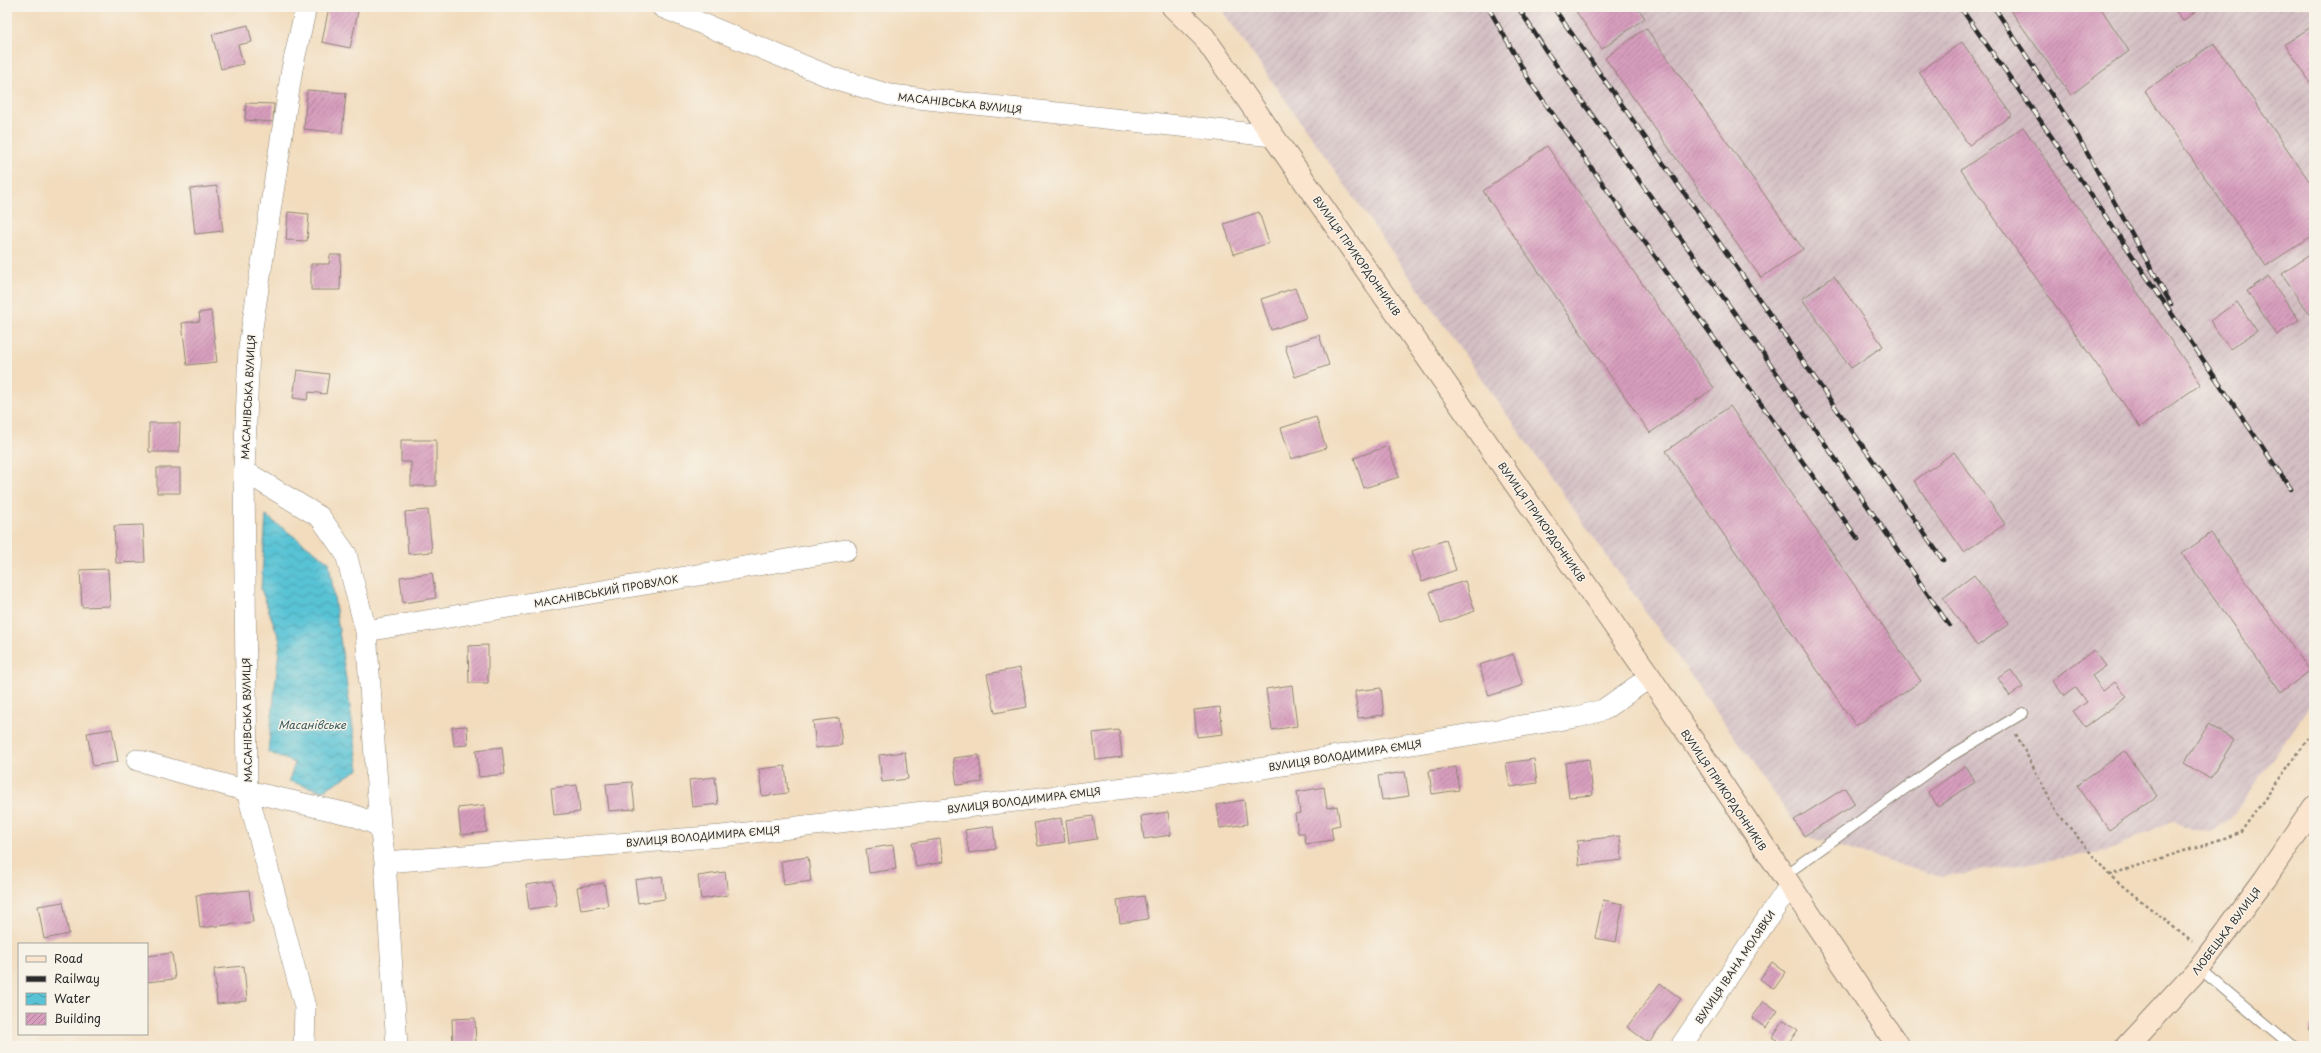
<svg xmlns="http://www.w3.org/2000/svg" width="2321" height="1053" viewBox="0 0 2321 1053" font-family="'Playpen Sans',sans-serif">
	<defs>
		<pattern id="industrial-furrows" width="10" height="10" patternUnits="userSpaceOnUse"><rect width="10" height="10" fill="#d2bec3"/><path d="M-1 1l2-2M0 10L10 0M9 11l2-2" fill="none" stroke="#b4a3a8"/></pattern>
		<pattern id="water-waves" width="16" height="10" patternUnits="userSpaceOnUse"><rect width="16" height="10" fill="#59c3d5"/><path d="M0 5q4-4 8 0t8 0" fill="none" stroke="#4a9fad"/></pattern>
		<pattern id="building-hatch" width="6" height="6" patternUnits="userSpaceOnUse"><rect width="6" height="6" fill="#d79dbd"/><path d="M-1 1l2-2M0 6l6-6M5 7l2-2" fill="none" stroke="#af809a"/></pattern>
	</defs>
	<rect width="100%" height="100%" fill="#f7f3e8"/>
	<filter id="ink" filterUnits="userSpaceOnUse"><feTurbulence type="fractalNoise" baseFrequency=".025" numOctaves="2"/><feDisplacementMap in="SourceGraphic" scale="8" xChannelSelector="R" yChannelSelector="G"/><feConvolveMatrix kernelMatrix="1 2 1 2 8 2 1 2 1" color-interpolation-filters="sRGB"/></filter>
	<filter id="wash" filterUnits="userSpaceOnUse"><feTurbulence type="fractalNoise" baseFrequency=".012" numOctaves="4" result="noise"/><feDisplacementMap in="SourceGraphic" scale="16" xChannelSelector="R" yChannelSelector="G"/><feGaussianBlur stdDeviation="0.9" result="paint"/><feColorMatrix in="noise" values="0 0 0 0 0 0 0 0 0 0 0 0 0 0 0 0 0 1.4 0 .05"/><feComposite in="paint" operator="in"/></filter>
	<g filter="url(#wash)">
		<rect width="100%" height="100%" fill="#f2dcbd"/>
		<!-- industrial -->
		<path fill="url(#industrial-furrows)" d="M1230 7H2314V700L2230 820 2212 831 2193 830 2174 820 2107 851 1941 877 1804 836 1223 12Z"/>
		<!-- water -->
		<path fill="url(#water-waves)" stroke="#427780" d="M266 516 329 562 359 769 322 791 289 781 295 763 268 752 280 641 261 589Z"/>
		<g id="blocks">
			<!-- building -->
			<path fill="url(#building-hatch)" d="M329 7H359L350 48 322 42Z
				M1573 7H1637L1645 18 1602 49Z
				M2008 7H2100L2129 51 2071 95Z
				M2173 7H2195L2197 10 2183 21Z
				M248 25 252 42 238 45 243 64 221 69 212 34Z
				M2314 25V88L2285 44Z
				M1646 28 1803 249 1761 278 1605 58Z
				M1962 42 2012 115 1969 145 1919 72Z
				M2214 43 2314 188V234L2266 266 2145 91Z
				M307 90 346 93 342 133 304 129Z
				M246 103 274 104 273 122 245 120Z
				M2023 127 2201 384 2140 427 1961 170Z
				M1547 146 1714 388 1650 433 1483 191Z
				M217 186 223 231 195 234 190 189Z
				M288 212 309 214 307 241 286 240Z
				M1259 212 1269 243 1234 254 1224 224Z
				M2314 252V320L2282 274Z
				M330 255H341L340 290H311V264H329Z
				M1834 276 1883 346 1851 368 1802 299Z
				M2268 276 2299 320 2277 335 2247 291Z
				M1295 288 1306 318 1271 330 1261 299Z
				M2237 302 2257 331 2230 349 2210 321Z
				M211 311 217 362 187 365 182 323 200 321 199 313Z
				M1319 335 1329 365 1295 377 1285 346Z
				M297 370 329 374 326 394 309 392 307 400 293 398Z
				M1730 406 1921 681 1856 726 1666 451Z
				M1316 417 1326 448 1291 459 1281 428Z
				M149 423H180L179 452H149Z
				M401 440H436V486H411V462H401Z
				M1388 446 1399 477 1364 488 1354 458Z
				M1954 452 2005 524 1964 552 1914 481Z
				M157 468H180V493H157Z
				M428 510 432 552 408 554 405 512Z
				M143 525 145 562 116 563 114 526Z
				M2211 533 2310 671 2281 692 2182 554Z
				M1446 540 1456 570 1422 582 1412 551Z
				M108 569 110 606 82 607 80 570Z
				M432 573 436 598 403 603 400 577Z
				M1974 575 2009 624 1977 646 1943 598Z
				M1465 581 1475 611 1441 623 1430 592Z
				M488 645V683H469L468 646Z
				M2094 650 2106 666 2092 676 2103 691 2115 682 2127 697 2085 727 2073 711 2087 702 2076 687 2064 696 2052 680Z
				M1513 654 1523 685 1489 696 1479 665Z
				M1020 668 1027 707 995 713 987 674Z
				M2011 670 2023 687 2010 696 1998 678Z
				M1292 685 1297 726 1272 730 1266 689Z
				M1381 688 1384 715 1358 718 1355 691Z
				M1220 707 1223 734 1197 737 1194 710Z
				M839 718 842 745 816 748 813 721Z
				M2208 724 2234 740 2210 779 2184 763Z
				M467 726 468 745 454 746 452 727Z
				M112 729 118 762 93 766 87 733Z
				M1119 730 1122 757 1096 760 1093 733Z
				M502 747 505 774 479 777 476 750Z
				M2125 751 2157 796 2109 830 2077 785Z
				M905 752 908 779 882 782 879 755Z
				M979 755 982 782 957 785 953 758Z
				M1534 759 1537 783 1510 787 1506 763Z
				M1589 759 1593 795 1569 797 1565 763Z
				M785 766 788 793 762 796 759 769Z
				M1965 766 1975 782 1938 807 1928 792Z
				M1456 767 1459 790 1432 794 1429 771Z
				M1405 772 1409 796 1382 800 1378 776Z
				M715 777 718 804 692 807 689 780Z
				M632 782 635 809 609 811 606 784Z
				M577 785 580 812 554 815 551 788Z
				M1324 787 1327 808 1337 806 1340 825 1331 827 1333 840 1306 844 1304 833H1298L1295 814 1300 813 1297 792Z
				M1845 788 1855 804 1804 836 1794 820Z
				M1244 800 1247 824 1220 828 1217 805Z
				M484 805 487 832 461 835 458 808Z
				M1168 812 1171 835 1144 839 1141 816Z
				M1093 816 1097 839 1069 843 1066 820Z
				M1061 818 1065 842 1038 846 1034 823Z
				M993 826 996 849 969 853 965 830Z
				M1620 836 1622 860 1579 865 1577 841Z
				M940 839 943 862 916 867 912 843Z
				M893 845 896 869 869 873 866 849Z
				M808 857 811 881 784 885 781 861Z
				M725 872 728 895 701 899 698 876Z
				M662 876 665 899 638 903 635 880Z
				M553 881 557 905 529 909 526 885Z
				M604 883 608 906 581 910 577 887Z
				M249 890 253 922 200 928 196 895Z
				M1144 896 1148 919 1120 923 1117 900Z
				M1603 900 1623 904 1616 942 1595 938Z
				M63 902 69 934 44 939 38 906Z
				M172 953 175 979 147 982V956Z
				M1772 962 1786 972 1774 989 1760 979Z
				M244 966 247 1001 217 1004 214 969Z
				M1660 983 1681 999 1649 1043 1627 1027Z
				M1764 1001 1778 1011 1766 1028 1752 1018Z
				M475 1018 476 1046H453L452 1019Z
				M1784 1020 1798 1030 1786 1046 1772 1037Z
				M2314 1022V1036L2308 1031Z"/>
		</g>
	</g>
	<g filter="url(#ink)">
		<use href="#blocks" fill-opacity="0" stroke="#8e8474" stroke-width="1"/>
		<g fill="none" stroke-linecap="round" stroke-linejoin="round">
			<!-- lane casing -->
			<g stroke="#8e8474" stroke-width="12">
				<path id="lane" d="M1782 877 1949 757 2023 713
					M2199 968 2292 1046"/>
			</g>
			<!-- street casing -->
			<g stroke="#8e8474" stroke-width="22">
				<path id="street" d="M662 7 833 78 890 95 1273 136
					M244 471 320 517 346 554 366 631 380 826
					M366 631 846 550
					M137 760 247 791 353 815 380 826 385 862 397 1046
					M385 862 722 836 1184 781 1577 717 1603 710 1650 677
					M304 1046 305 1007 247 791 244 471 249 347 292 69 306 7
					M1681 1046 1789 887"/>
			</g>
			<!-- secondary casing -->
			<g stroke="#8e8474" stroke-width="24">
				<path id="secondary" d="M1173 7 1204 37 1650 677 1898 1046
					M2127 1046 2199 968 2265 879 2314 807"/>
			</g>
			<!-- path -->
			<path stroke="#8e8474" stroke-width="2.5" stroke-dasharray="3 3" stroke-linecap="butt" d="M2016 734 2056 811 2109 875 2192 942
				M2109 875 2240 833 2314 731"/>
			<!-- lane -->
			<use href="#lane" stroke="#fff" stroke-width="10"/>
			<!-- street -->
			<use href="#street" stroke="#fff" stroke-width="21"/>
			<!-- secondary -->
			<use href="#secondary" stroke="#fce5cf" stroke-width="22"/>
			<!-- rail casing -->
			<g stroke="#2b2b2b" stroke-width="4.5">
				<path id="rail" d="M1488 7 1532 85 1858 539
					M1518 7 1546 51 1754 340 1949 625
					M1553 7 1943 560
					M1960 7 2040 120 2291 489
					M1994 7 2071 124 2171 304"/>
			</g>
			<!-- rail -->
			<use href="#rail" stroke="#f7f3e8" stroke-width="3" stroke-dasharray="9" stroke-linecap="butt"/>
		</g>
	</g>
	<g text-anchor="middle" stroke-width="3" stroke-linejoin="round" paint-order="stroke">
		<!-- street labels -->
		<g font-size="10" fill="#2b2b2b" stroke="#f7f3e8">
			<text transform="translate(960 103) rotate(6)" y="4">МАСАНІВСЬКА ВУЛИЦЯ</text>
			<text transform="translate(1357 256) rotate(55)" y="4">ВУЛИЦЯ ПРИКОРДОННИКІВ</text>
			<text transform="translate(248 397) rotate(-87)" y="4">МАСАНІВСЬКА ВУЛИЦЯ</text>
			<text transform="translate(1542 522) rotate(55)" y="4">ВУЛИЦЯ ПРИКОРДОННИКІВ</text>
			<text transform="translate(606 591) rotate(-10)" y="4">МАСАНІВСЬКИЙ ПРОВУЛОК</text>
			<text transform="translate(247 720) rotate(-91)" y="4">МАСАНІВСЬКА ВУЛИЦЯ</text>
			<text transform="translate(1345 755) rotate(-9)" y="4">ВУЛИЦЯ ВОЛОДИМИРА ЄМЦЯ</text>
			<text transform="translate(1724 790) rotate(56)" y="4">ВУЛИЦЯ ПРИКОРДОННИКІВ</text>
			<text transform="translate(1024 800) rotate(-7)" y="4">ВУЛИЦЯ ВОЛОДИМИРА ЄМЦЯ</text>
			<text transform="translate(703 836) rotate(-5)" y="4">ВУЛИЦЯ ВОЛОДИМИРА ЄМЦЯ</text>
			<text transform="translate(2226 931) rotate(-53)" y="4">ЛЮБЕЦЬКА ВУЛИЦЯ</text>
			<text transform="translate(1735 967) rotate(-56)" y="4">ВУЛИЦЯ ІВАНА МОЛЯВКИ</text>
		</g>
		<!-- water labels -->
		<g font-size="11" font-style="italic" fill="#39595e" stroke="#f7f3e8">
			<text x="312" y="729">Масанівське</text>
		</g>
	</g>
	<!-- margin -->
	<rect width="2321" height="1053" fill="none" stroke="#f7f3e8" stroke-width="24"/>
	<!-- legend -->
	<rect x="18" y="943" width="130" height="92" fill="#f7f3e8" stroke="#a5a39c"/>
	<rect x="26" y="956" width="20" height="6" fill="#fce5cf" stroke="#a5a39c"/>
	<text x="54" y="963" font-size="12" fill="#2b2b2b">Road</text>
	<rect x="26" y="976" width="20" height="6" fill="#2b2b2b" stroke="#a5a39c"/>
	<text x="54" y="983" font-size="12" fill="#2b2b2b">Railway</text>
	<rect x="26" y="993" width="20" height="12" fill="url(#water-waves)" stroke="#a5a39c"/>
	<text x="54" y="1003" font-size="12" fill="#2b2b2b">Water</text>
	<rect x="26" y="1013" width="20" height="12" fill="url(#building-hatch)" stroke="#a5a39c"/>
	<text x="54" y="1023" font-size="12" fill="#2b2b2b">Building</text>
</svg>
